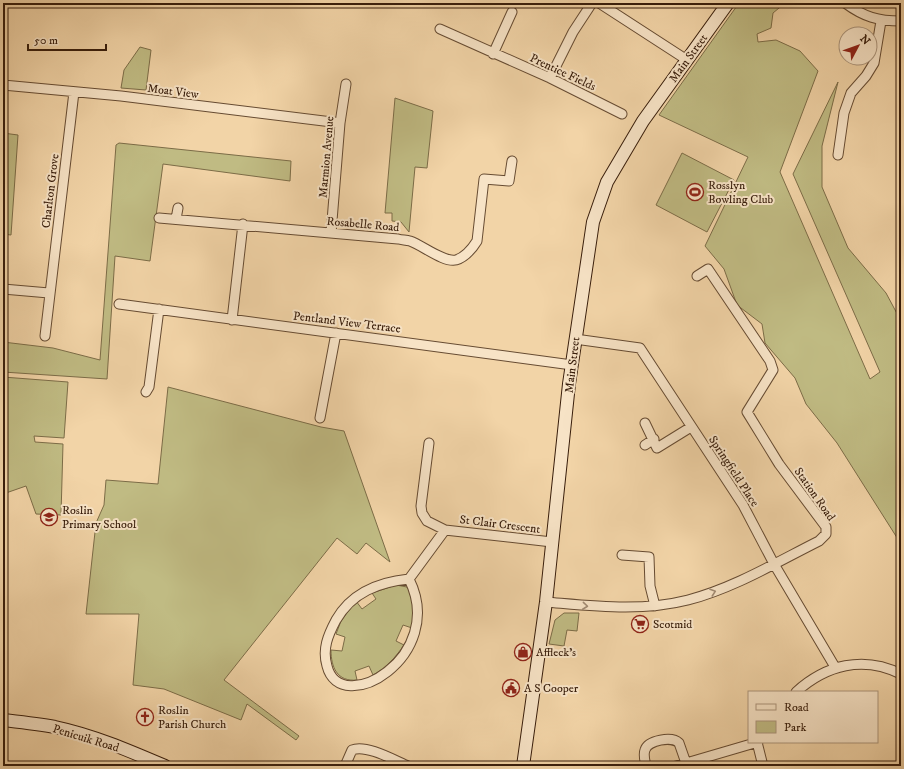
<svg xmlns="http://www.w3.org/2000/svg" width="904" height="769" viewBox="0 0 904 769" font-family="'IM FELL DW Pica',serif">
	<rect width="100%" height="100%" fill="#f2d4a7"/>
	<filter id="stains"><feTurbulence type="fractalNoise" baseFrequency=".005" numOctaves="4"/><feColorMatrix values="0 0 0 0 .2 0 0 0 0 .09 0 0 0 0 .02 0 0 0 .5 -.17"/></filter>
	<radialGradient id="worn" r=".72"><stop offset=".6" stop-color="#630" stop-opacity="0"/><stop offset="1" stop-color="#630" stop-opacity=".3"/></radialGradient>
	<!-- green -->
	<path fill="#c0bb83" stroke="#7c6c47" d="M739 3H785L773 13 771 28 757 34 758 42 776 40 800 51 818 71 780 172 870 379 880 372 793 174 838 82 822 146V187L848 248 886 293 901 321V544L837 443 806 404 795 378 765 343 762 324 737 305 724 269 705 246 748 157 659 115Z
		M140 47 151 50 146 90 121 88 124 70Z
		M395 98 433 111 427 168 415 167 409 232 401 222 392 221V213H385Z
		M3 133 18 135 11 235 3 234Z
		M119 143 291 161 290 181 163 164 150 261 115 256 107 379 3 372V342L53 348 100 360 116 145Z
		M682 153 734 180 707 232 656 205Z
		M3 377 68 382 64 438 34 436 35 442 63 444 61 515 36 514 26 486 3 494Z
		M168 387 321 427 344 431 390 562 366 543 357 554 337 538 224 680 299 736 296 740 247 704 241 720 164 689 133 685 139 614H86L96 523 104 505 106 480 158 484Z
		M396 585 407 587 414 597 412 628 403 625 396 641 404 645C395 658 387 667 373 675L369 666 355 671 357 680C337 682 331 667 331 650L342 651 345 637 336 634 341 621 356 601 362 609 376 599 372 593Z
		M564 613H579L577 631 567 630 564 646 549 644 555 620Z"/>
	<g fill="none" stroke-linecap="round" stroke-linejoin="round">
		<!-- minor casing -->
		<g stroke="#664b32" stroke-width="11">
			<path id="minor" d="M599 3 687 60
				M845 3C864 17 878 21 901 21
				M440 29 550 78 622 114
				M493 54 512 12
				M550 78 573 32 592 3
				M3 85 121 96 340 123
				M838 155 844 113 851 93 866 76 874 63 881 21
				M159 218 398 239C402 240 406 240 410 241 422 245 444 263 456 260 466 257 472 249 477 241L484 179 509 181 512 161
				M176 219 178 208
				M331 233 340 123 346 84
				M3 289 49 293
				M119 304 572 365
				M232 320 243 224
				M45 336 74 92
				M575 339 640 348 743 505 774 564 835 667
				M146 392 149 387 159 309
				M320 418 336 333
				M645 423 657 448 691 427
				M429 443 421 506 422 513 427 521 445 530 552 542
				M645 445 654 439
				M622 555 649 557 650 586 655 606
				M409 579C448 657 340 719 327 666 322 649 328 635 336 620 352 592 379 582 409 579L445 530
				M546 602C594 606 641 612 688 600 734 588 777 562 819 541L826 534V527L779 464 747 412 773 370 770 361 708 269 697 276
				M796 692C826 665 863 655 901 674
				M757 742 763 766
				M345 766 352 750C366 744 394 760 408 766
				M646 766C645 761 643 755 645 750 648 740 672 736 679 743L686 763
				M676 766 758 742"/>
		</g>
		<!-- secondary casing -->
		<g stroke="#381d0b" stroke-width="14">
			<path id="secondary" d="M3 720C20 722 38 724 55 727 93 735 130 751 165 766
				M523 766 546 602 569 384 593 222 607 182 643 121 728 3"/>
		</g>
		<!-- minor -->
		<use href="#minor" stroke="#f7e3c6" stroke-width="9"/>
		<!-- secondary -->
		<use href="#secondary" stroke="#f7e3c6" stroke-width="12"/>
	</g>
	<!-- one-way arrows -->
	<defs><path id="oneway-chevron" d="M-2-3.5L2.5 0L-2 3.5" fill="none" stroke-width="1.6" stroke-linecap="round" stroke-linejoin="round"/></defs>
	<g stroke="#a18a72">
		<use href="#oneway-chevron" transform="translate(713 592) rotate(-19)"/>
		<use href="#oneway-chevron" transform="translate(585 606) rotate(6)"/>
	</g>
	<!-- icons -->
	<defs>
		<g id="stadium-ring" transform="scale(0.9)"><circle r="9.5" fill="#f7e3c6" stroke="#8f2418" stroke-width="1.5"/><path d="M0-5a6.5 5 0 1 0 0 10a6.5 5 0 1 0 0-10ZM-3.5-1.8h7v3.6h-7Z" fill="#8f2418"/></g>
		<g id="school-ring" transform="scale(0.9)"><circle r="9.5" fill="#f7e3c6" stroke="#8f2418" stroke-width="1.5"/><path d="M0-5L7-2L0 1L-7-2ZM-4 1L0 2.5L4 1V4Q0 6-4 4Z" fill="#8f2418"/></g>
		<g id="supermarket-ring" transform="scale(0.9)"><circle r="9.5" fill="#f7e3c6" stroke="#8f2418" stroke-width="1.5"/><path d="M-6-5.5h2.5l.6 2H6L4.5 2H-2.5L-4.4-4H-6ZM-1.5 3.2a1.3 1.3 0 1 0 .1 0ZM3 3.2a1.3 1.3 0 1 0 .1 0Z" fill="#8f2418"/></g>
		<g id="shop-ring" transform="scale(0.9)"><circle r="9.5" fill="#f7e3c6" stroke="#8f2418" stroke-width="1.5"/><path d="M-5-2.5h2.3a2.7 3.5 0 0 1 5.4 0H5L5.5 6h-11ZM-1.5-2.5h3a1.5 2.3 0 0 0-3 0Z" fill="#8f2418"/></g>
		<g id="civic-ring" transform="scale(0.9)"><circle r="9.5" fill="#f7e3c6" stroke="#8f2418" stroke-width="1.5"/><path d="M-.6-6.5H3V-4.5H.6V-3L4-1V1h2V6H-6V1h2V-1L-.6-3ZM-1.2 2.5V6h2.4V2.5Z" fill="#8f2418"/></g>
		<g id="church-ring" transform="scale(0.9)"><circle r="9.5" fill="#f7e3c6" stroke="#8f2418" stroke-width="1.5"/><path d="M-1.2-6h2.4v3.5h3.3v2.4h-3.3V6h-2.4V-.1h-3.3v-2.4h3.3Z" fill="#8f2418"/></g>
	</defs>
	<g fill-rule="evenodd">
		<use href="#stadium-ring" x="695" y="192"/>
		<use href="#school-ring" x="49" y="517"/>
		<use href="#supermarket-ring" x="640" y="624"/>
		<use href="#shop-ring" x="523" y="652"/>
		<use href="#civic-ring" x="511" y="688"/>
		<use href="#church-ring" x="145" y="717"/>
	</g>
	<g text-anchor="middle" stroke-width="4" stroke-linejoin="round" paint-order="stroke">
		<!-- street labels -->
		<g font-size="12" fill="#381d0b" stroke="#f7e3c6">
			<text transform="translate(688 58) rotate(-54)" y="4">Main Street</text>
			<text transform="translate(563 72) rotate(25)" y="4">Prentice Fields</text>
			<text transform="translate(173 91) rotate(7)" y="4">Moat View</text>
			<text transform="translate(326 157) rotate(-85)" y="4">Marmion Avenue</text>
			<text transform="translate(50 191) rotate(-83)" y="4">Charlton Grove</text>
			<text transform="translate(363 224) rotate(5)" y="4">Rosabelle Road</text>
			<text transform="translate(347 322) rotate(7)" y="4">Pentland View Terrace</text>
			<text transform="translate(572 365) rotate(-83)" y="4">Main Street</text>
			<text transform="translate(734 471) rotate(57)" y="4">Springfield Place</text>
			<text transform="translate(815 494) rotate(55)" y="4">Station Road</text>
			<text transform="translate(500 524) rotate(7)" y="4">St Clair Crescent</text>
			<text transform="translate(86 738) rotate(17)" y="4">Penicuik Road</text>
		</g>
		<!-- poi labels -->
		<g font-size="12" fill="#381d0b" stroke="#f7e3c6" text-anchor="start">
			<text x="708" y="189">Rosslyn<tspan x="708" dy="14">Bowling Club</tspan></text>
			<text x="62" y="514">Roslin<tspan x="62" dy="14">Primary School</tspan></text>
			<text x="653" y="628">Scotmid</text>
			<text x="536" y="656">Affleck's</text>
			<text x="524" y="692">A S Cooper</text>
			<text x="158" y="714">Roslin<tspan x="158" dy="14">Parish Church</tspan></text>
		</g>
	</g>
	<!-- margin -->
	<rect width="904" height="769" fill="none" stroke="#f2d4a7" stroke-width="16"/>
	<rect x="4" y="4" width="896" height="761" fill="none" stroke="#381d0b" stroke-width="2"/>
	<rect x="8" y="8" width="888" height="753" fill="none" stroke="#381d0b"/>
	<!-- legend -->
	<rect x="748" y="691" width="130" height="52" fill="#f7e3c6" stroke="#ab947b"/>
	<rect x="756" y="704" width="20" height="6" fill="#f7e3c6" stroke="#ab947b"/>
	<text x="784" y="711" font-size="12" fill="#381d0b">Road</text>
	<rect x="756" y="721" width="20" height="12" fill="#c0bb83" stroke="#ab947b"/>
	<text x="784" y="731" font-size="12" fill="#381d0b">Park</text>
	<!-- north arrow -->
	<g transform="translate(858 46) rotate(49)"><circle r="19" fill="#f7e3c6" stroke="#ab947b"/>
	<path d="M0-3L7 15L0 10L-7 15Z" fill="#8f2418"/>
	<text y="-6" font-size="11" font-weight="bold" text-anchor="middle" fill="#381d0b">N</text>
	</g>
	<!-- scale -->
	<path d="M28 44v6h78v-6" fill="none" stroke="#381d0b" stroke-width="2"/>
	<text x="34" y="44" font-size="12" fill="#381d0b" stroke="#f7e3c6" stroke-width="3" paint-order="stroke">50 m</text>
	<rect width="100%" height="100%" filter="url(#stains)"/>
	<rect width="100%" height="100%" fill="url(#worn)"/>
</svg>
